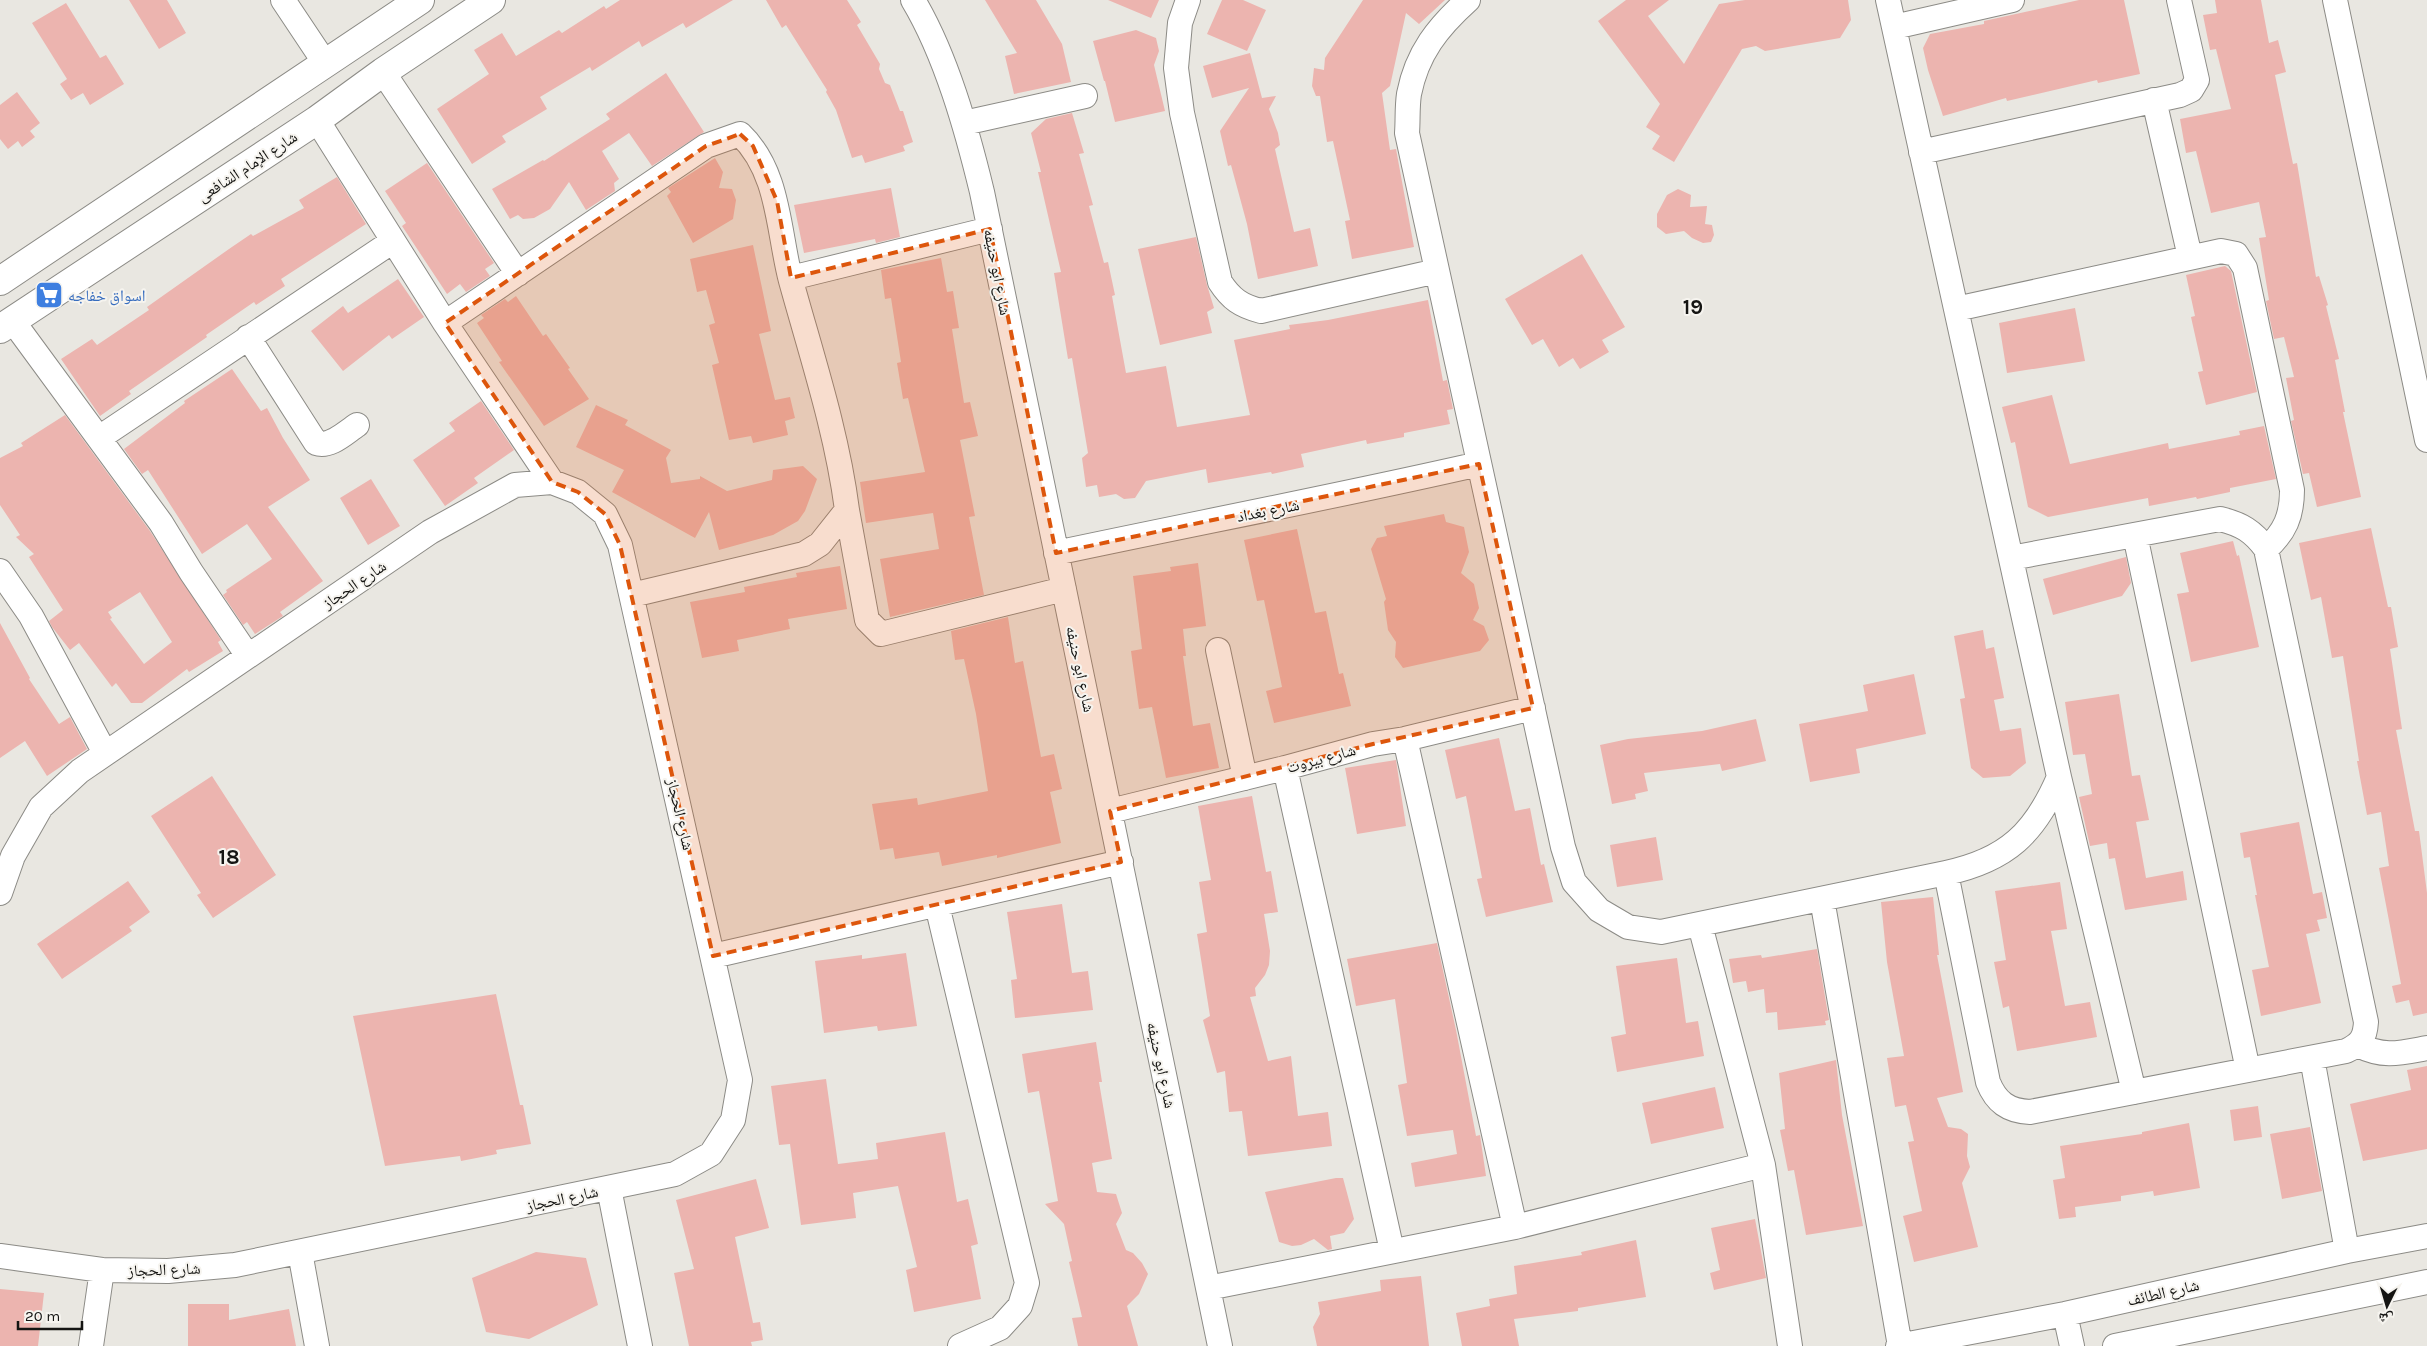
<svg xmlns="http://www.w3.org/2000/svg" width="2427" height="1346" viewBox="0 0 2427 1346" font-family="Karla,'Noto Naskh Arabic',sans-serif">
	<rect width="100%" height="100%" fill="#e9e7e1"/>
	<!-- building -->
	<path fill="#ecb4af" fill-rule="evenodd" d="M129 0H167L186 33 159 49Z
		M620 0H733L686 28 683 23 642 47 639 41 592 71 590 67 540 97 547 109 502 136 506 142 472 164 437 109 489 74 474 50 502 33 516 56 559 30 562 33 604 6 606 9Z
		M766 0H847L861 22 857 25 880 64 879 69 885 83 890 85 900 111H903L913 142 903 146 905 151 865 163 862 155 852 158 836 110 826 92 827 90 786 25 782 28Z
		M985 0H1036L1062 44 1071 82 1014 94 1005 56 1017 53Z
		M1108 0H1159L1151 18Z
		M1222 0H1243L1266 10 1247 51 1207 34Z
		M1363 0H1445L1419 24 1406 13 1390 86 1382 93 1390 150 1396 149 1414 247 1352 259 1345 221 1350 220 1333 141 1327 142 1320 96H1316L1312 86 1314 68 1324 70 1325 58Z
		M1626 0H1669L1648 16 1684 64 1719 4 1745 0H1848L1851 20 1840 38 1765 51 1756 46 1742 49 1674 162 1652 149 1660 136 1646 127 1660 104 1598 21Z
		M2079 0H2124L2140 74 2098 83 2097 80 2007 101 2006 98 1943 116 1928 70 1923 48 1930 34 1984 24V21Z
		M2215 0H2261L2269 43 2278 40 2286 72 2275 75 2293 164 2297 163 2316 277 2319 276 2328 305 2326 306 2339 359 2335 360 2345 412H2343L2361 497 2317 507 2309 473 2303 474 2291 421 2294 420 2286 378 2294 377 2284 337 2274 339 2266 301 2269 300 2259 238 2266 237 2259 202 2211 213 2196 151 2186 153 2180 119 2231 109 2216 49 2210 50 2203 15 2217 13Z
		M66 3 100 58 106 55 124 84 90 105 83 93 71 100 60 84 67 79 32 23Z
		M1136 30 1156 38 1159 51 1154 65 1165 111 1115 122 1105 81H1104L1093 41Z
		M1250 53 1262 98 1276 96 1269 109 1278 133 1280 145 1275 149 1294 232 1310 228 1318 266 1258 279 1247 224 1231 165 1228 166 1220 131 1249 88 1212 98 1203 66Z
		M666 73 704 132 652 166 629 133 602 151 619 179 614 183 615 191 586 210 569 182 550 209 534 218 523 219 518 215 510 219 492 189 543 160 544 161 610 119 606 114Z
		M17 92 40 123 30 131 35 137 22 147 18 141 8 149 0 139V105Z
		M1072 113 1084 153 1079 154 1093 205 1089 206 1104 263 1108 262 1115 295 1112 296 1126 373 1166 366 1177 427 1250 415 1234 340 1290 329 1289 325 1328 320 1428 300 1443 381 1447 380 1453 409 1447 410 1450 424 1404 433V437L1367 444 1366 440 1301 454 1304 467 1272 474 1271 472 1208 483 1206 469 1146 481 1135 498 1124 499 1116 494 1099 497 1097 485 1086 487 1082 458 1088 453 1072 358 1068 359 1054 273 1061 272 1038 172H1041L1031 133 1046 119Z
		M715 158 723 172 719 188 732 189 736 200 733 219 693 243 667 196 671 192 668 188Z
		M427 163 494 263 485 269 490 276 466 292 460 284 447 294 402 226 406 223 385 191Z
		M337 177 366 224 281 279 285 286 256 305 254 302 206 335 207 337 129 391 131 394 100 416 61 359 92 339 97 345 149 310 147 307 229 249 251 234 253 236 304 208 299 200Z
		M891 188 900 237 876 243 875 239 804 253 794 205Z
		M1678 189 1691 195 1690 207 1707 206 1705 224 1712 225 1714 235 1711 242 1703 243 1692 238 1684 231 1666 234 1657 227V214L1667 195Z
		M1196 237 1207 285 1214 308 1207 312 1212 333 1160 345 1138 249Z
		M753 245 771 331 759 334 775 400 790 397 795 418 785 421 788 435 753 443 751 436 729 440 712 365 719 363 709 325 715 323 706 290 697 292 690 259Z
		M1582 254 1625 327 1602 340 1609 352 1580 369 1573 358 1559 367 1543 339 1532 345 1505 299Z
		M941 258 947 292 953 291 959 328 952 329 964 403 970 402 978 436 960 440 975 516 969 517 984 595 890 617 880 559 939 549 933 513 866 523 860 482 925 472 908 398 903 399 897 363 901 362 891 298 885 299 881 270Z
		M2225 266 2231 271 2257 392 2206 405 2198 372 2203 371 2191 317 2195 316 2186 275Z
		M398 279 424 317 392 339 389 335 343 371 311 331 343 306 348 313Z
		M516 296 543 336 546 334 570 368 568 369 589 399 544 426 499 362 502 361 477 323 484 318 481 315 505 299 508 302Z
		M2075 308 2085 361 2007 373 1999 323Z
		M232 369 261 411 267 408 283 438 310 480 268 507 323 581 280 612 283 616 255 634 247 622 243 625 223 595 227 592 226 590 272 559 247 524 202 554 148 470 142 474 124 449 185 403 184 401Z
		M2052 395 2070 464 2168 443 2169 449 2240 435 2239 431 2264 426 2276 479 2230 488V492L2197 499 2196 497 2149 506 2148 498 2048 517 2028 507 2015 442 2011 443 2002 407Z
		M481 401 514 450 474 478 478 483 445 506 413 460 455 431 449 423Z
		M596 405 628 420 625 425 671 450 666 458 671 483 700 479V476L727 491 772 480 773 470 803 466 817 479 805 511 798 521 773 535 719 550 709 512 695 538 612 492 624 470 576 447Z
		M65 415 150 531 221 640 218 642 223 651 189 672 187 669 142 703H131L116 683 112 687 79 643 70 650 52 627 49 621 63 610 29 557 34 554 16 537 20 535 0 505V458L23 446 21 443ZM140 592 172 642 144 664 110 619 112 618 108 612Z
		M371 479 400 526 368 545 340 498Z
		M1444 514 1446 522 1464 527 1469 552 1461 573 1474 584 1479 608 1473 620 1484 626 1489 640 1480 651 1403 668 1395 657 1396 642 1388 630 1384 602 1386 599 1371 549 1377 538 1387 536 1384 526Z
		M2371 528 2388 607H2391L2398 647 2390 649 2402 729 2396 730 2415 831H2419L2427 893V1013L2413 1016 2409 1000 2396 1003 2392 986 2401 984 2379 868 2389 866 2381 812 2367 815 2357 761H2359L2343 656 2332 658 2321 597 2311 600 2299 543Z
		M1297 529 1315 613 1326 611 1339 674 1343 673 1351 706 1274 723 1266 691 1282 687 1264 600 1257 601 1244 540Z
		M2233 541 2237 556 2239 555 2259 647 2191 662 2177 594 2189 592 2180 553Z
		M2126 557 2131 583 2122 596 2053 615 2043 579Z
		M1198 563 1206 626 1183 629 1186 656H1183L1193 726 1210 723 1219 768 1166 778 1152 707 1139 709 1131 651 1142 649 1133 576 1171 571 1170 567Z
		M840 566 847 609 788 619 790 629 737 640 739 651 702 658 690 602 745 592 744 587 797 577 796 573Z
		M1008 617 1015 663 1023 661 1041 757 1054 754 1062 789 1050 792 1061 843 997 858V855L942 866 939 852 895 859 893 848 880 850 872 804 917 798 918 805 988 791 976 714 964 659 955 660 951 631Z
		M0 623 30 678 29 679 59 724 70 717 87 749 47 776 25 741 0 758Z
		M1983 630 1986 649 1994 647 2004 698 1994 700 2000 731 2021 728 2026 763 2010 776 1983 778 1971 768 1960 699 1965 698 1954 636Z
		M1914 674 1926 734 1856 749 1860 773 1810 782 1799 724 1868 711 1863 685Z
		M2119 694 2132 776 2140 775 2149 820 2136 822 2146 878 2183 871 2187 900 2125 910 2115 858 2109 859 2107 843 2090 846 2079 797 2092 794 2085 754 2073 755 2065 702Z
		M1756 719 1766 761 1722 771 1720 764 1644 773 1648 791 1635 794 1636 799 1612 804 1600 745 1628 739 1702 731Z
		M1499 738 1515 811 1530 808 1541 865 1544 864 1553 902 1486 917 1477 879 1482 878 1466 796 1456 799 1445 750Z
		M1396 760 1406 826 1357 834 1345 768Z
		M212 776 276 875 213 918 197 895 201 893 151 816Z
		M1252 796 1266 872 1271 871 1278 912 1264 914 1270 951 1269 965 1265 975 1255 988 1256 996 1250 997 1268 1061 1291 1056 1298 1116 1328 1112 1332 1146 1248 1156 1242 1111 1229 1112 1225 1071 1217 1073 1203 1020 1210 1016 1197 934 1207 932 1199 882 1211 880 1198 806Z
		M2299 822 2313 894 2322 892 2327 918 2317 920 2320 931 2306 934 2321 1003 2261 1016 2252 970 2269 967 2255 895H2257L2250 857 2244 858 2240 833Z
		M1656 837 1663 880 1617 887 1610 845Z
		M128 881 150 912 129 927 132 931 62 979 37 944Z
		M2060 882 2067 929 2051 931 2065 1006 2090 1002 2097 1037 2017 1051 2009 1006 2003 1008 1994 962 2006 960 1995 891Z
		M1933 897 1939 955H1937L1963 1092 1937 1098 1948 1127 1961 1129 1968 1134 1967 1156 1970 1167 1962 1183 1978 1247 1914 1262 1903 1216 1922 1211 1908 1142 1914 1141 1906 1105 1895 1107 1887 1058 1904 1056 1887 962 1881 902Z
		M1062 904 1072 973 1088 971 1093 1010 1015 1018 1011 980 1017 979 1007 912Z
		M1437 943 1456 1030 1476 1136 1480 1135 1486 1176 1415 1187 1411 1163 1457 1154 1453 1130 1407 1136 1398 1085 1407 1083 1395 999 1356 1006 1347 959Z
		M1817 949 1829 1020 1825 1021 1826 1025 1778 1030 1777 1012 1766 1013 1764 989 1748 992 1746 981 1733 983 1729 959 1761 955 1762 958Z
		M906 953 917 1026 878 1031 877 1026 824 1033 815 961 862 955V959Z
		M1677 958 1686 1023 1698 1021 1704 1056 1617 1072 1611 1037 1626 1034 1616 966Z
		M496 994 520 1105H523L531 1144 496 1150 497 1154 461 1161 460 1156 385 1166 353 1016Z
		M1096 1042 1102 1082H1099L1112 1159 1092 1163 1097 1192 1116 1194 1122 1213 1116 1224 1126 1250 1133 1253 1142 1263 1148 1274 1139 1294 1127 1306 1138 1346H1078L1072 1318 1082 1317 1069 1262 1072 1261 1064 1224 1045 1204 1058 1201 1039 1091 1028 1093 1022 1054Z
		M1836 1060 1842 1115 1863 1226 1806 1235 1794 1170 1788 1171 1780 1130 1785 1129 1779 1073Z
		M2427 1066V1149L2363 1161 2350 1104 2411 1090 2407 1070Z
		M826 1079 838 1164 878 1159 876 1143 945 1132 957 1202 968 1199 978 1244 971 1246 981 1299 914 1312 906 1270 917 1267 898 1186 853 1193 856 1218 801 1225 790 1144 779 1145 771 1086Z
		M1715 1087 1724 1128 1651 1144 1642 1103Z
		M2258 1106 2262 1137 2234 1141 2230 1110Z
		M2189 1123 2200 1188 2154 1196 2153 1191 2121 1196V1201L2075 1207 2076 1217 2059 1219 2053 1180 2065 1178 2060 1146 2142 1134V1132Z
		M2310 1127 2322 1191 2282 1199 2270 1134Z
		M1336 1178H1343L1354 1219 1344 1233 1330 1236 1332 1249 1328 1250 1314 1239 1301 1245 1292 1246 1279 1242 1265 1192Z
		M756 1179 769 1228 735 1237 753 1323 760 1322 763 1340 751 1342 752 1346H689L674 1273 694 1269 676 1200Z
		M1755 1219 1766 1278 1714 1290 1710 1273 1720 1270 1711 1228Z
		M1636 1240 1646 1297 1578 1308V1311L1514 1319 1519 1346H1462L1456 1313 1490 1306 1489 1299 1517 1294 1514 1266 1582 1255 1581 1252Z
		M536 1252 586 1258 598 1305 529 1339 486 1332 472 1278Z
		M1421 1276 1429 1346H1317L1313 1327 1320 1314 1318 1302 1381 1291 1380 1280Z
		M0 1289 44 1293 38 1346H0Z
		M188 1304H229V1320L289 1309 296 1346H188Z"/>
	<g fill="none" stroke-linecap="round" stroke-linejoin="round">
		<!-- street casing -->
		<g stroke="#8c8b86" stroke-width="26">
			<path id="street" d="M283 0 325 63
				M913 0C946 55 967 130 982 192L1220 1346
				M1188 0 1180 23 1176 68 1182 113 1220 282C1231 299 1241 306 1261 311L1437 271
				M1468 0C1438 27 1417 53 1409 94 1407 107 1408 121 1407 133L1563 847 1574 882 1599 910 1628 927 1661 932 1946 873C2007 860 2035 833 2059 777
				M1888 0 2059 777 2134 1092
				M2335 0 2427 440
				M1894 27 2012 0
				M383 72 518 274
				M2154 100 2190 257
				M317 120 445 323 552 482
				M964 123 1085 96
				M1921 152 2180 95 2191 90 2197 80 2179 0
				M791 278 990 229
				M1956 309 2221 251 2236 254 2245 268 2292 490C2292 516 2285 532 2266 549
				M12 320 161 523 191 572 248 656
				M445 323 706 146 740 134C780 172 778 232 791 281 812 357 837 432 847 510L820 544 804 554 632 595
				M248 337 316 443C330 448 345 433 357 425
				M99 438 393 241
				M847 510 867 620 881 634 1064 589
				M2135 535 2248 1070
				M1056 553C1197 523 1339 496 1479 464
				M0 571 31 616 105 753
				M1218 650 1245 778
				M1405 739 1515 1227
				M1285 768 1392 1251
				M1110 811 1285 768 1373 744 1405 739 1533 708
				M1946 873 1988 1082C1996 1102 2008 1111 2030 1112L2346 1051C2361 1044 2365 1038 2366 1022L2266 549C2253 531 2241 524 2220 519L2011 558
				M0 893 13 856 41 807 80 771 430 532 515 485 552 482 578 492 605 514 620 545 740 1080 733 1120 711 1154 675 1174 235 1265 168 1271 102 1270 0 1256
				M1822 899 1900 1346
				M937 905 1027 1283 1020 1306 1000 1328 960 1346
				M1700 925 1763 1165 1790 1346
				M713 956 1121 862
				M2358 1045C2384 1058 2400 1053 2427 1048
				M2312 1058 2347 1251
				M609 1188 640 1346
				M300 1252 317 1346
				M1208 1288 1515 1227 1763 1165
				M2065 1314 2072 1346
				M91 1346 102 1270
				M1898 1346 2065 1314 2347 1251 2427 1236
				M2115 1346 2427 1282"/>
		</g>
		<!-- secondary casing -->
		<g stroke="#8c8b86" stroke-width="30">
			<path id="secondary" d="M0 281 420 0
				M0 329 317 120 383 72 491 0"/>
		</g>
		<!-- street -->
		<use href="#street" stroke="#fff" stroke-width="24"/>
		<!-- secondary -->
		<use href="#secondary" stroke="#fff" stroke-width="28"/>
	</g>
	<!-- marked area -->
	<path fill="#dd560c" fill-opacity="0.2" stroke="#dd560c" stroke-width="4" stroke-dasharray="10 6" stroke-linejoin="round" d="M740 134 753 146 777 201 791 278 990 229 1056 553 1479 464 1533 708 1373 744 1110 811 1121 862 713 956 620 545 605 514 578 492 552 482 445 323 706 146Z"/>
	<!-- icons -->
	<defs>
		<g id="supermarket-square" transform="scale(1.4375)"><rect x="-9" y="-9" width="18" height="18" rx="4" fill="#3f7fe0" stroke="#f6f4ef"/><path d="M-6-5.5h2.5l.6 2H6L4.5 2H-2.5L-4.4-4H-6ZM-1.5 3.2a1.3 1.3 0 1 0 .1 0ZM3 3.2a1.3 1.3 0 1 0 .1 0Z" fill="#fff"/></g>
	</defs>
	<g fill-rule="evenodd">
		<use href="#supermarket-square" x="49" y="295"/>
	</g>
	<g text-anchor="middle" stroke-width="4" stroke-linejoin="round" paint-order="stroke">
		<!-- street labels -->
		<g font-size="16" fill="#151513" stroke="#f6f4ef">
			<text transform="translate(247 166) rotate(-33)" y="6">شارع الإمام الشافعى</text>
			<text transform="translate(998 272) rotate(79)" y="6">شارع ابو حنيفه</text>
			<text transform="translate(1268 510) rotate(-11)" y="6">شارع بغداد</text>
			<text transform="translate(354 584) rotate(-34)" y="6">شارع الحجاز</text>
			<text transform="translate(1081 669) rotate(78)" y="6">شارع ابو حنيفه</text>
			<text transform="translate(1321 758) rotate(-15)" y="6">شارع بيروت</text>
			<text transform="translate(681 814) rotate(77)" y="6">شارع الحجاز</text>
			<text transform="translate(1162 1065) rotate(78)" y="6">شارع ابو حنيفه</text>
			<text transform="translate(562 1198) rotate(-12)" y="6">شارع الحجاز</text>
			<text transform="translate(164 1269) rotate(-2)" y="6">شارع الحجاز</text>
			<text transform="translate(2163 1292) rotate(-13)" y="6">شارع الطائف</text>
		</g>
		<!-- shop labels -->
		<g font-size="16" fill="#366cbe" stroke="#f6f4ef" text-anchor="start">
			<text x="68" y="301">اسواق خفاجه</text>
		</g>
		<!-- district labels -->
		<g font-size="21" font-weight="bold" fill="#151513" stroke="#f6f4ef">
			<text x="1693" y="314">19</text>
			<text x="229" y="864">18</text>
		</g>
	</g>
	<!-- north arrow -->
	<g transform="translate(2387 1306) rotate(185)" stroke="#f6f4ef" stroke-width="4" paint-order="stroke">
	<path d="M0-4L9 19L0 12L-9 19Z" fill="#151513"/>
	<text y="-8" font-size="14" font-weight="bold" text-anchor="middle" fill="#151513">ش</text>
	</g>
	<!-- scale -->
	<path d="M18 1321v8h64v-8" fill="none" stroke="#151513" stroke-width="2.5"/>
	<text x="25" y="1321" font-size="15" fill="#151513" stroke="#f6f4ef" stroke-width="4" paint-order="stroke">20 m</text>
</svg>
